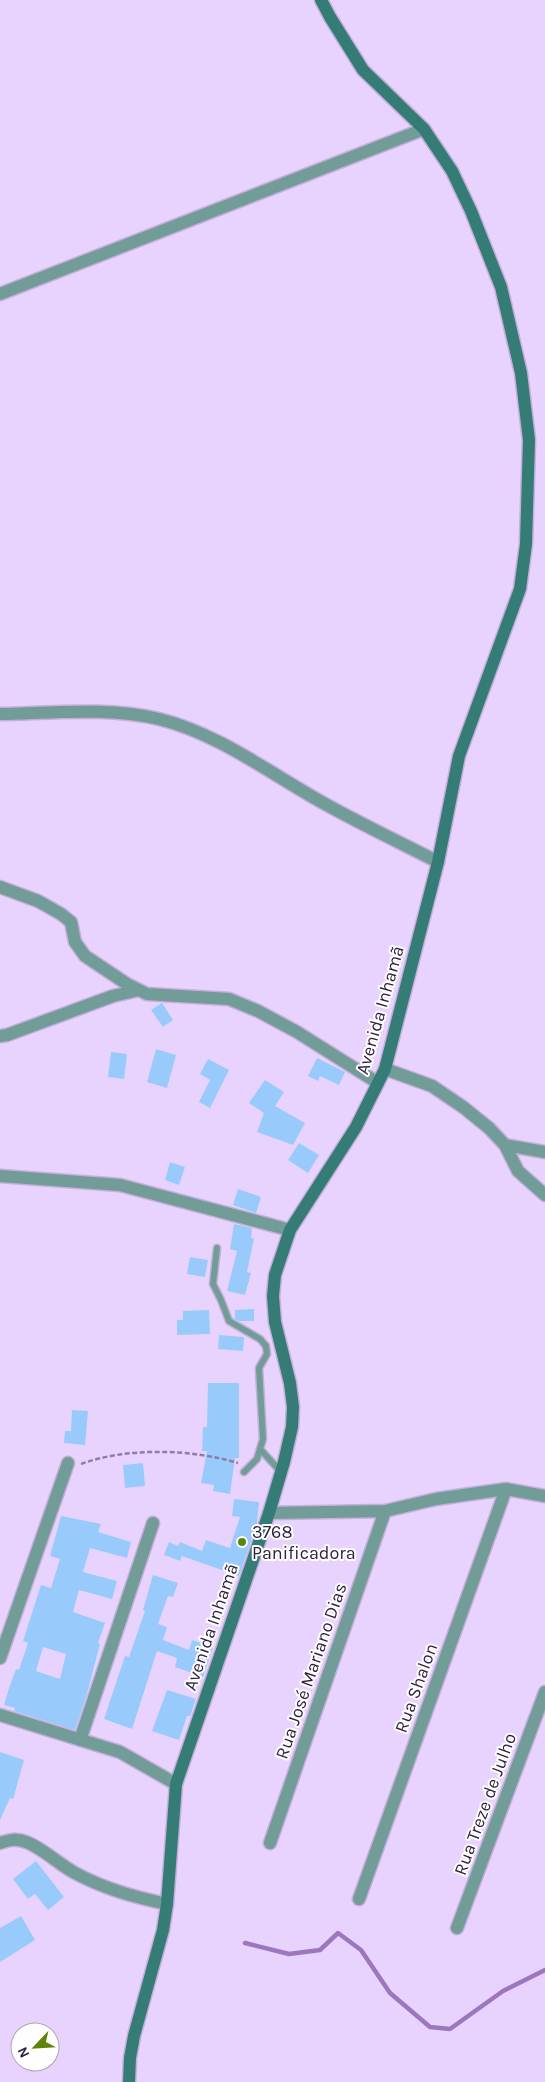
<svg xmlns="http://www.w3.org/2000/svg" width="545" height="2082" viewBox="0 0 545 2082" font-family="Karla,sans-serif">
	<rect width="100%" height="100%" fill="#e8d3fe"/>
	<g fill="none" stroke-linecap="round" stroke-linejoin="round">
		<!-- stream -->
		<path stroke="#9c77bd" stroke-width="4.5" d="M245 1943 289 1954 320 1950 338 1933 361 1950 390 1993 430 2027 450 2029 503 1991 545 1970"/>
	</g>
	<!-- building -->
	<path fill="#98cbfc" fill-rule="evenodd" d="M162 1003 173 1020 163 1027 151 1010Z
		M156 1049 176 1055 167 1088 147 1082Z
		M111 1052 127 1054 124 1079 108 1077Z
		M317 1058 345 1072 339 1085 320 1076 318 1081 308 1076Z
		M208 1059 229 1070 210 1108 199 1102 210 1080 200 1074Z
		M265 1080 284 1092 275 1106 305 1123 293 1145 257 1132 264 1113 249 1103Z
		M299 1143 319 1155 308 1173 288 1160Z
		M170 1162 185 1167 179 1185 165 1180Z
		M238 1189 261 1197 256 1213 233 1205Z
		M234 1224 252 1228 251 1238 254 1239 247 1272 251 1273 245 1295 227 1291 237 1251 230 1249Z
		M190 1257 208 1260 205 1277 187 1274Z
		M254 1309V1321H239L235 1319V1310Z
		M209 1310 210 1334 177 1335V1320H183V1311Z
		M219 1335 244 1337 243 1351 218 1349Z
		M208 1383H239V1458H235L230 1494 213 1491 214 1485 201 1483 207 1451H202L203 1427H207Z
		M72 1410 88 1411 85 1445 64 1443 65 1431H71Z
		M143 1463 145 1486 125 1488 123 1465Z
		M234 1499 259 1502 257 1523 239 1576 182 1556 180 1561 164 1555 169 1542 178 1546 180 1542 202 1551 206 1540 230 1548 240 1517 232 1516Z
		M61 1516 101 1524 98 1532 131 1542 127 1558 90 1548 83 1572 117 1581 112 1599 79 1590 73 1612 105 1623 98 1643 100 1644 87 1694 75 1730 14 1711 15 1708 4 1705 9 1688 16 1669 19 1670 28 1643 23 1641 41 1585 51 1588 60 1559 50 1556ZM43 1647 66 1654 60 1679 36 1671Z
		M153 1575 178 1583 173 1597 168 1596 158 1624 167 1627 163 1640 189 1650 192 1640 213 1647 203 1677 175 1667 177 1658 157 1651 132 1729 104 1719 125 1656 129 1657 145 1611 143 1610Z
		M167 1690 196 1699 190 1716H187L179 1740 152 1731Z
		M0 1752 24 1760 13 1799 10 1798 0 1820Z
		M36 1861 64 1897 48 1910 35 1894 28 1899 13 1879Z
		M21 1916 35 1940 0 1962V1928Z"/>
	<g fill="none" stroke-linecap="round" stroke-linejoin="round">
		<!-- lane casing -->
		<g stroke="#c3afd7" stroke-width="9">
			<path id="lane" d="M217 1248 213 1284 221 1300 229 1321 260 1339 266 1346 267 1354 259 1368 263 1439 257 1459 244 1472
				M260 1449 281 1472"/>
		</g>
		<!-- street casing -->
		<g stroke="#c3afd7" stroke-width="15">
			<path id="street" d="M0 294 424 129
				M0 714C51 713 109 707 159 719 220 734 272 775 327 805 363 825 401 843 438 862
				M0 887 38 901 61 914 71 922 75 942 85 956 127 984 147 994 229 999 258 1011 297 1032 378 1083
				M0 1036 7 1035 113 996 139 990
				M385 1069 432 1086 463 1107 489 1128 505 1145 545 1152
				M505 1145 518 1171 545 1195
				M0 1176 120 1185 290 1230
				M269 1513 385 1511 436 1499 506 1489 545 1496
				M0 1658 68 1463
				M0 1715 120 1752 176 1784
				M80 1740 153 1523
				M0 1843C9 1840 17 1838 26 1842 41 1847 60 1865 75 1873 105 1889 134 1897 167 1904
				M270 1843 385 1511
				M359 1899 506 1489
				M457 1928 545 1692"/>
		</g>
		<!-- secondary casing -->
		<g stroke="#c3afd7" stroke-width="15">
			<path id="secondary" d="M129 2082 130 2058 134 2036 163 1930 167 1904 176 1784 269 1513 284 1462 292 1427 293 1407 290 1383 275 1322 273 1296 275 1275 290 1230 356 1127 385 1069 438 862 459 756 520 589 526 544 529 440 521 373 501 287 471 211 452 171 424 129 363 70 330 17 321 0"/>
		</g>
		<!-- path -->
		<path stroke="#907ea2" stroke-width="2.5" stroke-dasharray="5 2.5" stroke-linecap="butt" d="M81 1464C127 1447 192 1449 238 1463"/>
		<!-- lane -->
		<use href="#lane" stroke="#719c98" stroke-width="6"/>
		<!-- street -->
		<use href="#street" stroke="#719c98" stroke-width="12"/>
		<!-- secondary -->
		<use href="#secondary" stroke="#357c76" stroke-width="12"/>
	</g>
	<!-- markers -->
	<circle fill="#5d8408" stroke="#fefefe" stroke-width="2" cx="242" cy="1542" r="5"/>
	<g text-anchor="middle" stroke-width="4" stroke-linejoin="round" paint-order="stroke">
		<!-- street labels -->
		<g font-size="18" fill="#30213c" stroke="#fefefe">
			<text transform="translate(380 1010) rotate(-74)" y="6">Avenida Inhamã</text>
			<text transform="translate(211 1627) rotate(-71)" y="6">Avenida Inhamã</text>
			<text transform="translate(311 1671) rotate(-71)" y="6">Rua José Mariano Dias</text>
			<text transform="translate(416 1688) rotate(-70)" y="6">Rua Shalon</text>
			<text transform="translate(485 1804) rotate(-70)" y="6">Rua Treze de Julho</text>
		</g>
		<!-- poi labels -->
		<g font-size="18" fill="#30213c" stroke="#fefefe" text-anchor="start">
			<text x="252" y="1538">3768<tspan x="252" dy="21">Panificadora</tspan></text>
		</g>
	</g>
	<!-- north arrow -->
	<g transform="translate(35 2047) rotate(245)"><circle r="24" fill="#fefefe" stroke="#aca6b0"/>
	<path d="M0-4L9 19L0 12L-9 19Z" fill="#5d8408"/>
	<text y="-8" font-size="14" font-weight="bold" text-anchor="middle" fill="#30213c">N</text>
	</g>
</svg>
